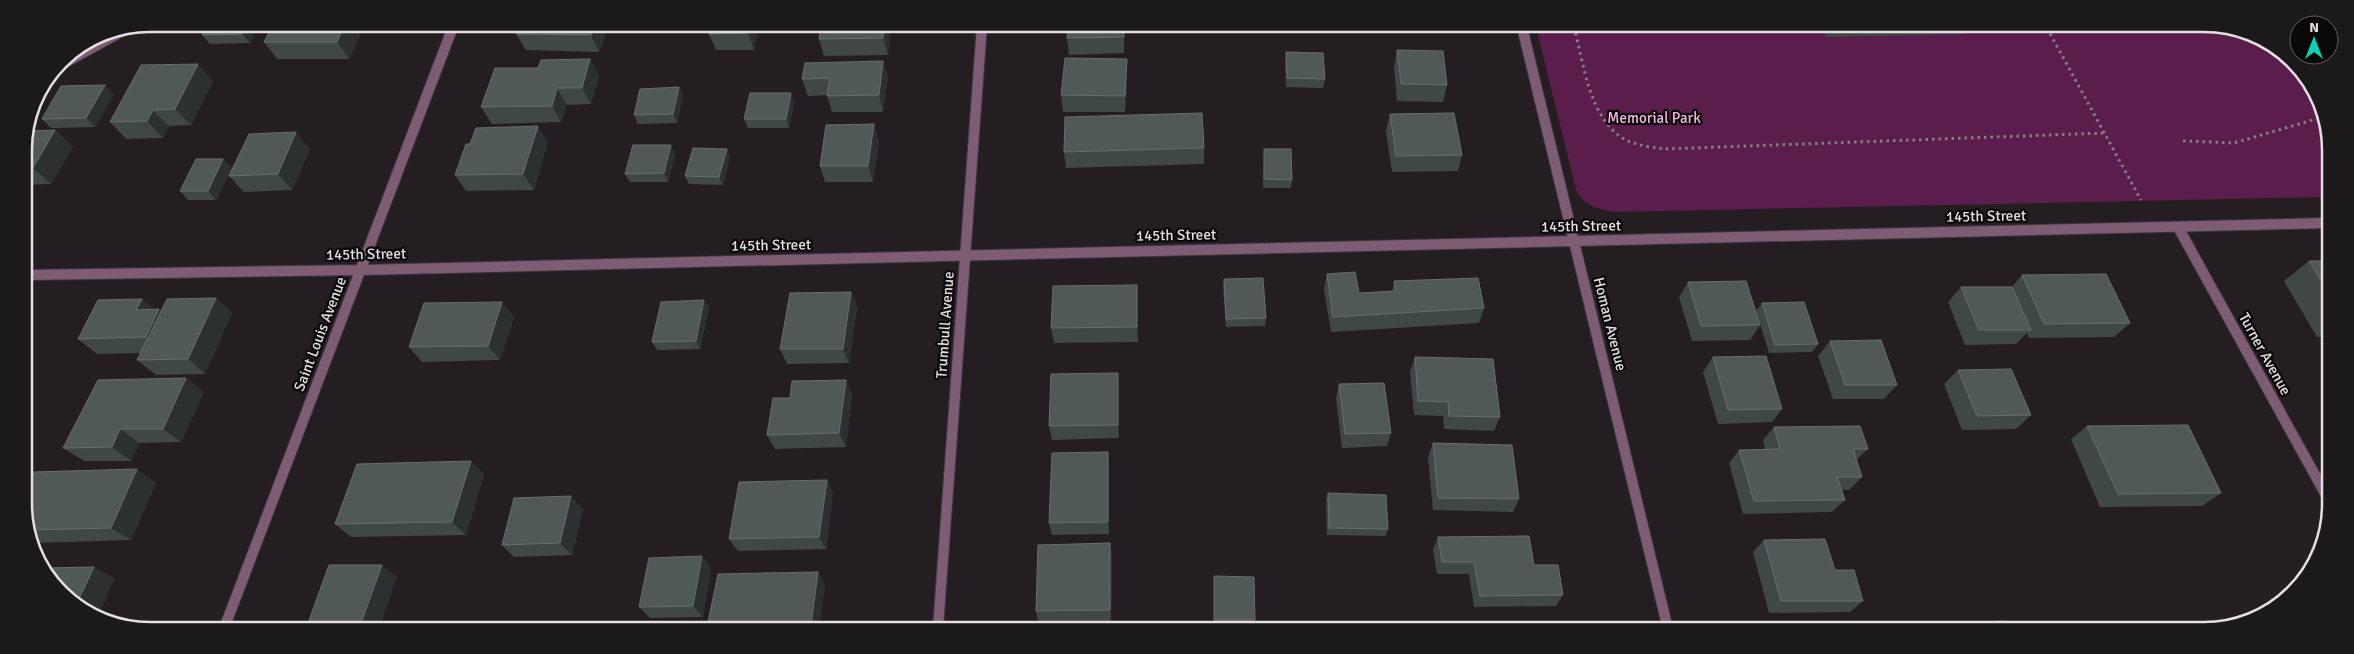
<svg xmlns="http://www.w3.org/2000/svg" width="2354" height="654" viewBox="0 0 2354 654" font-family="Signika,sans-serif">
	<rect width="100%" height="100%" fill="#241d22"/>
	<!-- green -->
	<path fill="#5b1d4c" d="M1536 27 2236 28 2293 61 2328 126V197L1616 212C1599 209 1585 207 1576 190Z"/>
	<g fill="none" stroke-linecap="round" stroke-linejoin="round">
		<!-- street casing -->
		<g stroke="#3f383d" stroke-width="12">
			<path id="street" d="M1522 27 1668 629
				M57 67 128 28
				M2178 227 2326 495
				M25 275 361 270 2327 223
				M225 626 454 24
				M938 628 982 25"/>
		</g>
		<!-- path -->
		<path stroke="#857f83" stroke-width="3" stroke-dasharray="2.5 4" stroke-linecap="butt" d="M1574 27C1584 64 1589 120 1626 140 1638 146 1652 147 1664 149L2105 133
			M2047 28 2141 200
			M2183 141 2234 143 2323 117"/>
		<!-- street -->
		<use href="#street" stroke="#7e5c74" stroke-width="10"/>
	</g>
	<!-- wall -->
	<path fill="#3f4846" d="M208 24H259L250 43 210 44 202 35Z
		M273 24H362L364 27 349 59H277L264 42Z
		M520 24 609 25 599 52 526 50 516 34Z
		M759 25 754 50H716L709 34Z
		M891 25 888 55 824 56 819 39Z
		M1068 26H1124V53L1069 55 1067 38Z
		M1823 27H1968L1964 34 1827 37Z
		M1397 50 1447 85 1443 102 1397 101 1394 67Z
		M1286 52 1325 79 1323 88 1286 87 1285 61Z
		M590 59 599 76 591 104 567 105 561 122 492 124 481 107 538 68Z
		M1127 59V76L1125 112H1063L1061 95Z
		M883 61 888 78 883 112H832L827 95 808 96 802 79Z
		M213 81 191 125 169 126 163 138 126 139 110 122Z
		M679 87 683 96 677 123 638 124 634 115Z
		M114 94 95 127 51 128 42 119Z
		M794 102 789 128H748L744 119Z
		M1390 114 1462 155 1458 171 1392 172 1386 131Z
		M55 130 73 147 51 184 24 185V142Z
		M879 141 873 182H825L820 166Z
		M548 142 534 190 466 191 455 175 470 144Z
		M1204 148V164L1066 168 1064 152Z
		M310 149 292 190 244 192 229 176Z
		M727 149 730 157 723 185 689 184 685 176Z
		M1264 149 1292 180 1291 188H1263Z
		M675 154 668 182H630L625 174Z
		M223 159 232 168 216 200H188L180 191Z
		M2309 261H2327V337H2317L2284 281Z
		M1327 274 1359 293 1392 291 1394 281 1484 308 1479 323 1331 332 1324 289Z
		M2022 275 2130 323 2114 337 2029 338 2027 333 2016 344 1965 345 1948 302 1961 287H2012Z
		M1224 279 1266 318 1265 326 1226 327 1223 287Z
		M1688 282 1760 325 1750 340 1692 341 1679 297Z
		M1137 285 1138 342 1054 343 1051 328Z
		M851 292 857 307 849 363 787 364 780 349Z
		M216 298 232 313 205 374 156 375 137 360 141 353 97 354 78 339 142 299 154 309H159L161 311Z
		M704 300 709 308 700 349 657 350 652 342Z
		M1762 303 1818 344 1812 352 1769 353 1756 311Z
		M514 317 500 360 422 362 409 347Z
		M1830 341 1897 385 1884 399H1833L1818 356Z
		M1415 357 1500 417 1494 431 1444 429 1443 416 1414 415 1410 372Z
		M1713 357 1782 409 1772 422 1718 424 1703 372Z
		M1958 370 2031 415 2016 429 1962 430 1944 384Z
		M186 378 204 392 181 442 139 443 131 461H84L63 448Z
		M846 380 852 394 846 447 775 449 767 435 790 398Z
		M1339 384 1391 433 1387 446 1342 448 1336 398Z
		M1119 387V438L1052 440 1049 426Z
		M2087 426 2221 493 2202 506 2100 507 2071 439Z
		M1774 427 1868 449 1856 460 1862 477 1849 490H1842L1845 500 1832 512 1743 514 1729 463 1739 450 1765 449 1763 440Z
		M1433 443 1519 499 1513 512 1433 510 1428 457Z
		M471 461 484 474 466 535 351 537 335 524Z
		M1109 465V534L1052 535 1049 523Z
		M827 480 833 493 826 549 738 551 729 539Z
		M156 483 131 540 33 543 26 528Z
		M1328 493 1388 529 1386 536 1327 535 1326 500Z
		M583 509 572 555 514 557 502 545Z
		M1438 537 1534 565 1563 595 1556 606 1474 607 1469 574H1437L1433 550Z
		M1764 540 1835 570 1863 601 1850 612 1769 613 1753 552Z
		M1110 543 1112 555 1111 621 1038 622 1036 611Z
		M702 556 711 568 703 617 650 618 639 607Z
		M1214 576 1255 620 1254 626H1214Z
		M825 584 819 627H707Z
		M1950 623 2009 630 1941 629Z
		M2175 626 2212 630H2168Z"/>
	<!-- shaded-wall -->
	<path fill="#2d3030" d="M247 24H259L250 43 242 34Z
		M345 24H362L364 27 349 59 337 42Z
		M594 25H609L599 52 591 35Z
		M750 25H759L754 50 748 33Z
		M885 25H891L888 55 883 38Z
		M590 59 599 76 591 104 582 88Z
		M1127 59V76L1125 112V96Z
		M883 61 888 78 883 112 879 95Z
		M198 64 213 81 191 125 175 109Z
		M105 85 114 94 95 127 86 118Z
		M679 87 683 96 677 123 673 114Z
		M557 88 567 105 561 122 552 106Z
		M791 93 794 102 789 128 786 119Z
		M153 110 169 126 163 138 147 121Z
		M874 124 879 141 873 182 868 166Z
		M538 126 548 142 534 190 523 174Z
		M55 130 73 147 51 184 33 168Z
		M296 132 310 149 292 190 278 174Z
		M671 145 675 154 668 182 664 173Z
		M727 149 730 157 723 185 719 177Z
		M223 159 232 168 216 200 208 191Z
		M1137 285V301L1138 342 1137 327Z
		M851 292 857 307 849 363 843 349Z
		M216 298 232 313 205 374 188 359Z
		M142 299 158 313 159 309 177 324 164 352 146 337 136 310Z
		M704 300 709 308 700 349 696 341Z
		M502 302 514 317 500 360 488 346Z
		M1118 373 1119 387V438L1118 425Z
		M186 378 204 392 181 442 163 429Z
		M846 380 852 394 846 447 839 433Z
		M120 429 139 443 131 461 112 447Z
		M1108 452 1109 465V534L1108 522Z
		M471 461 484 474 466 535 452 522Z
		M137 469 156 483 131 540 111 528Z
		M827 480 833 493 826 549 819 537Z
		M571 496 583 509 572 555 560 543Z
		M1110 543 1112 555 1111 621 1110 610Z
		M702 556 711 568 703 617 693 606Z
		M382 565 397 576 380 627 360 626Z
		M94 567 115 578 99 614 78 601Z
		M818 572 825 584 819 627H812L811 625Z"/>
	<!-- building -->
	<path fill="#515957" stroke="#686e6c" d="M208 24H247L242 34 202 35Z
		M273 24H345L337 42H264Z
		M520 24 594 25 591 35 516 34Z
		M711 25H750L748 33 709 34Z
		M821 25H885L883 38 819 39Z
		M1068 26H1124V37L1067 38Z
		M1397 50 1443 51 1447 85 1401 84Z
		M1286 52 1323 53 1325 79 1287 78Z
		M1065 58 1127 59 1125 96 1061 95Z
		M590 59 582 88H557L552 106 481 107 495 68H538L541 60Z
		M883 61 879 95 827 96 830 78 802 79 805 63Z
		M198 64 175 109 153 110 147 121 110 122 141 65Z
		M105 85 86 118 42 119 61 86Z
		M679 87 673 114 634 115 640 89Z
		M750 93H791L786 119H744Z
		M1202 113 1204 148 1064 152 1065 117Z
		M1454 113 1462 155 1396 156 1390 114Z
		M874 124 868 166H820L826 125Z
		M538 126 523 174 455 175 466 144H470L476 128Z
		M55 130 33 168 24 169V142L27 131Z
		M296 132 278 174 229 176 249 134Z
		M633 145H671L664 173 625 174Z
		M693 148 727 149 719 177 685 176Z
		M1264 149H1291L1292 180 1264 179Z
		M196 159H223L208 191H180Z
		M2309 261H2327V290Z
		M1355 272 1359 293 1396 291 1394 281 1478 278 1484 308 1333 317 1327 274Z
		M2106 274 2130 323 2044 324 2022 275Z
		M1263 278 1266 318 1226 319 1224 279Z
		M1746 281 1760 325 1701 326 1688 282Z
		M1137 285V327L1051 328 1053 286Z
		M1961 287H2012L2031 330H1979Z
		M851 292 843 349H780L790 293Z
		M216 298 188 359 137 360 167 299Z
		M142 299 136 310 159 309 146 337 78 339 98 300Z
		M704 300 696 341 652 342 661 302Z
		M502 302 488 346 409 347 424 303Z
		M1804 302 1818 344 1775 345 1762 303Z
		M1881 340 1897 385H1845L1830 341Z
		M1766 356 1782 409 1728 410 1713 357Z
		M1415 357 1493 359 1500 417 1449 416 1448 402 1418 401Z
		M2011 369 2031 415 1977 416 1958 370Z
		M1118 373V425L1049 426 1051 374Z
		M186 378 163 429H120L112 447 63 448 98 380Z
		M846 380 839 433 767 435 773 398H790L792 381Z
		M1384 383 1391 433 1345 434 1339 384Z
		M2188 425 2221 493 2118 494 2087 426Z
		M1860 426 1868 449H1853L1862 477H1837L1845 500 1754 501 1739 450 1780 449 1774 427Z
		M1433 443 1512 445 1519 499 1438 498Z
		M1108 452V522L1049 523 1052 453Z
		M471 461 452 522 335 524 357 464Z
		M137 469 111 528 27 530 26 528V489L34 472Z
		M827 480 819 537 729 539 739 482Z
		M1328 493 1386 495 1388 529 1329 528Z
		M571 496 560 543 502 545 514 498Z
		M1529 536 1534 565H1558L1563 595 1480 596 1474 562H1442L1438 537Z
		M1825 539 1835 570H1854L1863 601H1781L1764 540Z
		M1110 543V610L1036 611 1038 545Z
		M702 556 693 606 639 607 649 558Z
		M329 565H382L360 626H307Z
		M94 567 78 601 55 587 46 568Z
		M818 572 811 625 707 627 718 574Z
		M1214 576 1254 577 1255 620H1214Z
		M2006 621 2009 630H1952L1950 623Z
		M2232 625 2212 630H2176L2175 626Z"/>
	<g text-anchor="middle" stroke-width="4.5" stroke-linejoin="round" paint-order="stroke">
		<!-- park labels -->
		<g font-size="15" fill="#f9b8e5" stroke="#0b080a">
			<text x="1654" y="123">Memorial Park</text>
		</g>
		<!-- street labels -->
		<g font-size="15" fill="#e4dfe2" stroke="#0b080a">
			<text transform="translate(1986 216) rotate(-1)" y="5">145th Street</text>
			<text transform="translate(1581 226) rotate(-1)" y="5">145th Street</text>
			<text transform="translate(1176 235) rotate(-1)" y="5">145th Street</text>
			<text transform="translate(771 245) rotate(-1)" y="5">145th Street</text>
			<text transform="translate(366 254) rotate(-1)" y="5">145th Street</text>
			<text transform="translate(1610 324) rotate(76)" y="5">Homan Avenue</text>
			<text transform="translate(945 325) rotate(-86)" y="5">Trumbull Avenue</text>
			<text transform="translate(320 334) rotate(-69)" y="5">Saint Louis Avenue</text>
			<text transform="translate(2265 354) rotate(61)" y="5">Turner Avenue</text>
		</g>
	</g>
	<!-- crop -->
	<path d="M0 0H2354V654H0ZM150 32H2204A118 118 0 0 1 2322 150V504A118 118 0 0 1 2204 622H150A118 118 0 0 1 32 504V150A118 118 0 0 1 150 32Z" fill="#1c191b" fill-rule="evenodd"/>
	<path fill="none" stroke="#e4dfe2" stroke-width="2.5" d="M150 32H2204A118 118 0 0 1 2322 150V504A118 118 0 0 1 2204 622H150A118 118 0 0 1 32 504V150A118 118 0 0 1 150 32Z"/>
	<!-- north arrow -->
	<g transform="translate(2314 40)"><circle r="24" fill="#0b080a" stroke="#625e60"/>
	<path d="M0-4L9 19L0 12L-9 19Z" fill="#05d5b6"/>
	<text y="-8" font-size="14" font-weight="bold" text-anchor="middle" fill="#e4dfe2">N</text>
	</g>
</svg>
